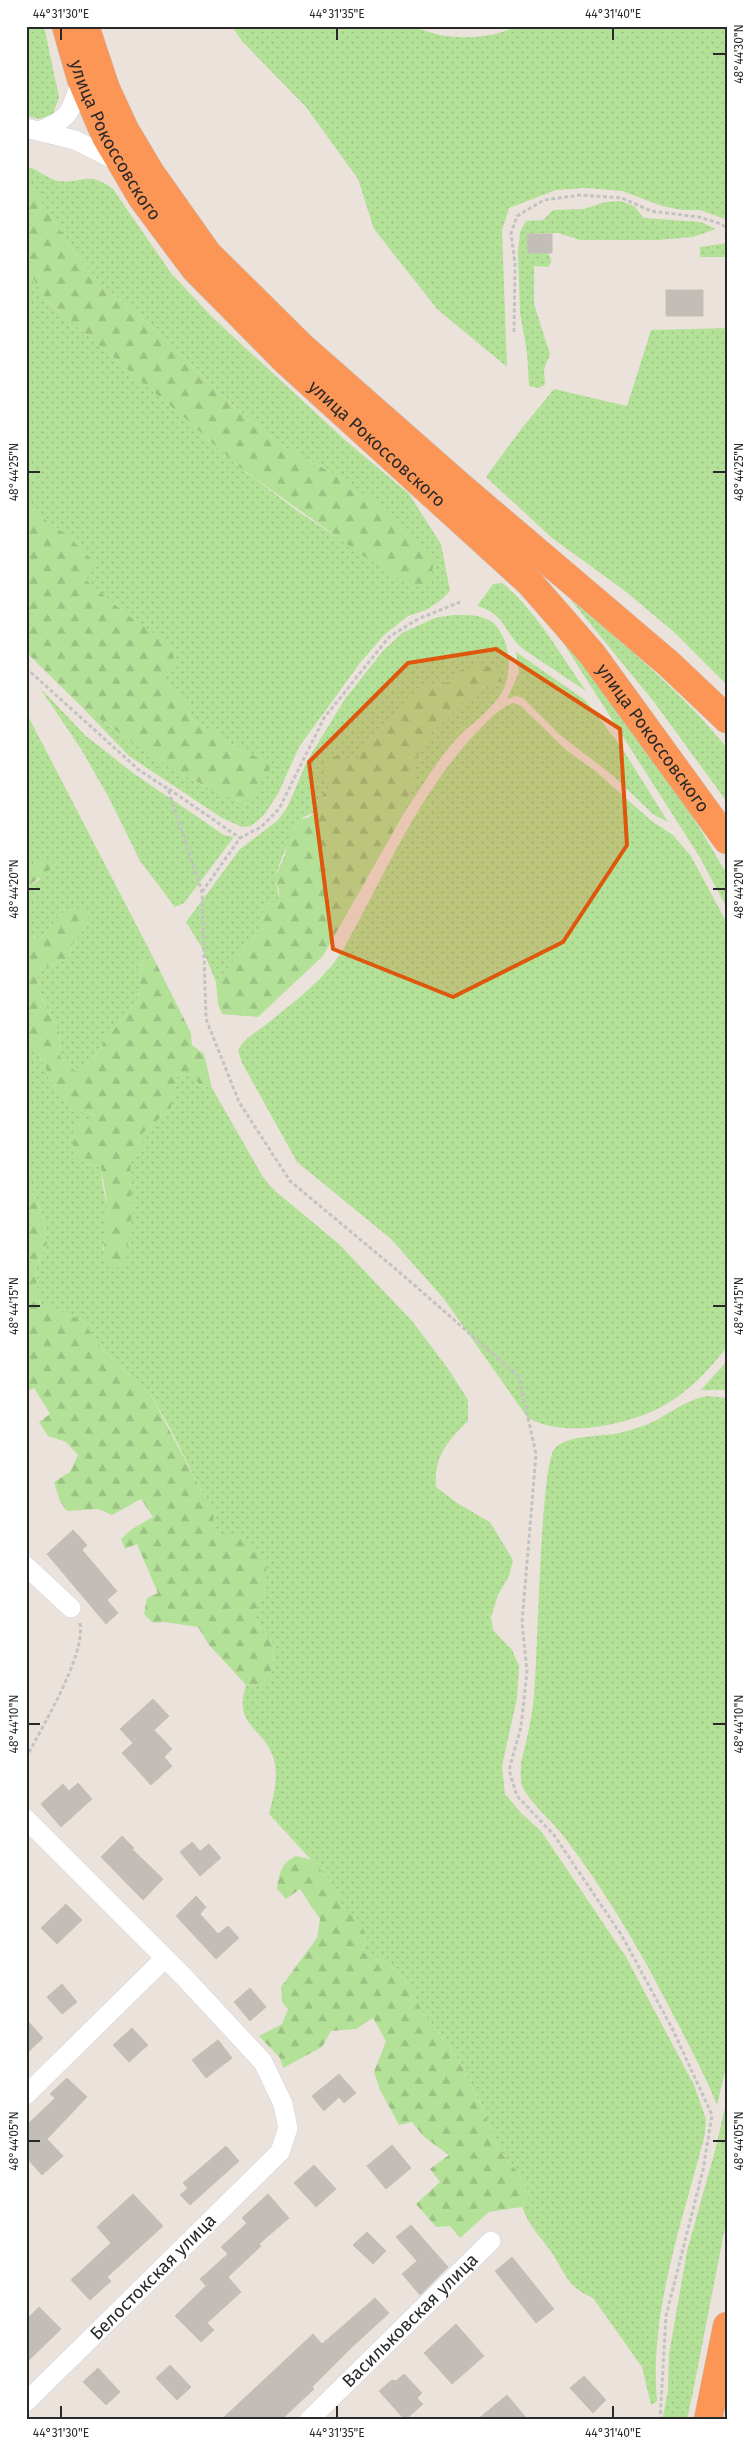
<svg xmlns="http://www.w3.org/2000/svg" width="753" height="2446" viewBox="0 0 753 2446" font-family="'Fira Sans',sans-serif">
	<defs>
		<pattern id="grass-dots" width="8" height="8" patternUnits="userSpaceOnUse" patternTransform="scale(1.25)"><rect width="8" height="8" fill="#b4e198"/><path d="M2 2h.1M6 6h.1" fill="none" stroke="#9bc183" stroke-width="1.8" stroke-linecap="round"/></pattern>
		<pattern id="forest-firs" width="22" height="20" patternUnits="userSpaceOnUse" patternTransform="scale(1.25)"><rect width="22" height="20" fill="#b4e198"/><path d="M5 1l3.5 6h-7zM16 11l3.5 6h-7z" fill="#9bc183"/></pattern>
	</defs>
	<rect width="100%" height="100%" fill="#ebe3db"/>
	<!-- grass -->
	<path fill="url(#grass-dots)" d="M31 26H44L59 97 53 114 39 119 26 116V28Z
		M232 26H415C440 41 491 41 516 26H727V220L700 210H682L662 206 622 191 586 188 556 190 509 208 502 231 507 367 437 309 374 229 358 179 306 107 241 40Z
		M26 167C38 168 47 179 58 181 84 184 88 170 113 189L171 273 211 316 345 440 409 494 441 544 450 591 441 600 426 610 408 616 384 635 360 663 299 747 278 794 264 815 251 826 242 827 222 818 129 756 81 706C134 743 185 782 246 804L272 764 241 750 190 718 186 701 160 679 126 614 86 580 67 535 26 506V267L47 301 187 420 238 466 299 512 412 587 344 479 289 450 235 408 151 326 100 283 73 251 51 217 26 177Z
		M620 201 634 206 644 218 701 222 716 229 693 237 658 240H580L558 233 527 234 528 253H547C552 258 553 261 548 267L534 266V304L550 354 544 369 545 385 538 388 529 386 527 352 520 313 518 252 520 232 526 221 543 220 553 210 584 209 605 202Z
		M727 243V257H700V247Z
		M727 328V685L674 632 625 591 552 538 486 477 522 428 554 389 627 406 651 330Z
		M502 583C535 609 562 657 586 691L523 649C504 633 505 613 477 606L493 584Z
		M570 599C626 646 681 691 727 748V802L654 702Z
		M453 615C465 615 476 614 487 619 511 631 514 674 501 694 490 711 471 724 457 738 437 760 421 788 404 813L412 787 415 760 431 733 475 691 502 681 459 671 451 682 441 683 399 709 390 724 372 736 362 755 325 792 322 809C315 813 306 815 301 819 295 822 278 867 276 875 275 883 279 893 279 902L262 913 263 928 216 982 201 946 186 922 240 849 277 821 287 808 307 761 345 699 382 652 402 633 435 618Z
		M548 619 587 666 670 782 700 829 727 874V908L699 856Z
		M516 652 585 700 622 748 668 822 654 815 611 774 560 735 523 698 515 696 507 699 519 672Z
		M40 688 86 736 133 773 224 835 234 837 184 903 175 907 140 861 109 798 81 749Z
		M513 703 520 705 566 750 594 770 653 822 673 835 691 856 727 923V1347C712 1366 696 1384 676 1398 642 1423 564 1441 527 1417L444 1299 391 1239 297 1162 242 1063 238 1050C245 1037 257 1032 268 1023 295 1001 328 977 345 946 386 873 419 792 478 731 490 719 498 709 513 703Z
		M26 712 154 959 141 961 138 1001 106 1038 94 1061 83 1071H75L60 1057 59 1032 38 990 37 970 67 959 73 943 88 922 66 909 40 938 26 937V888L40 879 37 861 26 870Z
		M30 1045 39 1054 51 1080 72 1111 90 1113 98 1117 94 1122 86 1164 101 1167 102 1182 107 1205V1229L103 1249 112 1269 124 1264 133 1208 130 1180 131 1161 143 1151V1133L171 1108 178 1073 192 1075 200 1085 212 1088 263 1177 274 1190 339 1244 413 1322 449 1370 468 1400V1421C447 1442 434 1456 436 1487L457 1503 490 1522 513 1560 509 1576 498 1595 491 1617 493 1630 512 1650 519 1666 517 1698 502 1766 505 1794 521 1813 541 1831 626 1957 694 2085 706 2119 705 2134C683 2221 649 2311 657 2401L651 2405 642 2367 593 2298C568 2288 565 2273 552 2253 540 2236 530 2228 522 2207L530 2193 516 2170 501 2153 479 2100 456 2056 423 2013 408 1983 386 1961 362 1952 367 1936 357 1920 342 1906 334 1887 326 1876 269 1814C273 1798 279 1776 274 1760 265 1727 232 1727 246 1685L260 1686C275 1674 274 1661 273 1643L260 1630 254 1611 265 1592 217 1535 213 1523 215 1510 202 1492 170 1428 151 1395 103 1350 82 1320 41 1304 36 1294 37 1264 47 1244 42 1213 28 1183 30 1166 26 1157V1047Z
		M727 1361V1390H701Z
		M707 1396 727 1398V2063L717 2105C702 2068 683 2034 665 1999 636 1943 603 1888 565 1838 555 1824 525 1798 522 1785 520 1778 521 1770 521 1762 527 1740 532 1718 534 1696 538 1659 540 1463 555 1448 569 1434 605 1437 624 1432 636 1428 649 1425 660 1418 676 1409 689 1399 707 1396Z
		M727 2098V2217L692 2397 687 2420H659L663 2416 668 2391 669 2354 687 2251 716 2147Z"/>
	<!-- forest -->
	<path fill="url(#forest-firs)" d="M26 177 73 251 100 283 151 326 235 408 289 450 344 479 374 502 418 540 434 558 432 573 426 587H412L362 555 238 466 187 420 47 301 26 267Z
		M26 506 67 535 96 564 86 580 126 614 173 647 174 667 160 679 186 701 190 718 241 750 273 764 247 804 224 796 165 765 81 706 26 652Z
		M477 665 497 667 502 681 475 691 431 733 415 760 412 787 404 813 323 956 258 1017 222 1014 218 1004 216 982 245 949 246 942 263 929 262 913 267 902H279V891L275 877 285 855 287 841 300 819 307 818 321 809 319 801 325 792 330 788 331 784C322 777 326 767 331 758L338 755 356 761 372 736 390 724 399 709 416 696 431 684 451 682 459 671Z
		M45 859 57 864 26 888V870L37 861Z
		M78 908 88 911V922L73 943 67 959 37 970 38 990 59 1032 60 1057 75 1071H83L94 1061 106 1038 138 1001 141 961 154 959 191 1033 192 1045 204 1054 212 1088 200 1085 192 1075 178 1073 171 1108 143 1133V1151L131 1161 130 1180 133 1208 125 1264 112 1270 104 1262C102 1243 109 1225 107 1206 107 1193 102 1181 101 1167L86 1164 73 1155V1130L82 1122H94L98 1117 90 1113 72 1111 51 1080 39 1054 30 1046 26 1047V937L40 938 66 909Z
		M26 1157 30 1166 28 1183 42 1213 47 1244 37 1264 36 1294 41 1304 82 1320 103 1350 151 1395 202 1492 215 1510 213 1523 217 1535 241 1536 266 1563 265 1592 254 1611 260 1630 273 1643C274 1661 275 1674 260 1686L246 1685 209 1645 198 1627 164 1622 153 1623 144 1614 147 1598 158 1593 137 1544 125 1549 121 1539 132 1529 153 1517 141 1499 112 1515 98 1509 67 1511 60 1501 54 1482 70 1472 78 1455 66 1442 48 1436 39 1422 50 1414 34 1388 26 1392Z
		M296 1856 312 1860 326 1876 334 1887 342 1906 357 1919 367 1936 362 1952 386 1961 408 1983 423 2013 456 2056 479 2100 501 2153 516 2170 530 2193 522 2207 489 2212 460 2238 450 2226 436 2227 416 2204 440 2182 430 2169 449 2155 424 2137 412 2122 399 2125 380 2090 374 2072 386 2041 373 2018 356 2029 331 2031 322 2047 283 2068 280 2058 259 2036 282 2024 288 2009 282 2002 281 1987 317 1938 320 1919 300 1889 286 1899 277 1889C279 1874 281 1863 296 1856Z"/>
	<!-- building -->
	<path fill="#c3bdb7" stroke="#c6bfb4" d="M527 234H552V253H528Z
		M666 290H703V316H666Z
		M73 1530 87 1545 82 1550 117 1591 107 1600 118 1613 106 1624 47 1554Z
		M153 1699 169 1716 154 1730 172 1749 164 1757 172 1766 151 1785 122 1753 133 1743 120 1729Z
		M78 1783 92 1799 61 1827 41 1804 63 1784 69 1791Z
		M122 1836 134 1848 132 1849 163 1879 143 1900 101 1857Z
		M192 1842 200 1851 209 1844 221 1858 200 1876 180 1852Z
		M196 1896 206 1907 200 1914 218 1934 228 1926 239 1938 216 1959 176 1916Z
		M66 1904 82 1920 57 1944 41 1928Z
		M62 1984 77 2002 62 2014 47 1997Z
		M250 1988 266 2007 250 2021 234 2002Z
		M26 2019 43 2038 26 2054Z
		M132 2028 148 2045 129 2062 113 2045Z
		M218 2040 232 2058 206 2078 192 2060Z
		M339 2074 356 2093 344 2103 339 2097 324 2111 312 2096Z
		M67 2078 87 2097 47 2139 63 2156 42 2175 26 2157V2126L55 2098 50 2094Z
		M392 2145 411 2168 386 2189 367 2166Z
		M226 2146 239 2161 190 2205 180 2195 188 2188 183 2183Z
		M314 2165 336 2189 316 2207 294 2183Z
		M133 2194 163 2226 107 2277 111 2281 90 2300 71 2280 111 2243 97 2227Z
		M268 2194 289 2218 259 2244 261 2246 228 2277 241 2292 207 2323 214 2330 201 2342 175 2316 206 2286 200 2279 228 2254 221 2247 247 2223 242 2218Z
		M411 2225 448 2267 420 2295 402 2274 417 2261 396 2237Z
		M367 2232 386 2251 373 2264 353 2245Z
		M512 2257 554 2309 536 2323 495 2271Z
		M375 2298 389 2313 351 2348 312 2387 314 2389 281 2420H221L313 2334 322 2344Z
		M39 2307 61 2329 26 2363V2320Z
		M456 2324 484 2356 452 2384 424 2353Z
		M170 2365 191 2387 177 2400 156 2378Z
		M98 2368 120 2392 106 2405 83 2382Z
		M404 2374 422 2393 417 2398 423 2404 405 2420 379 2391 392 2380 396 2381Z
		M584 2376 606 2400 593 2413 570 2388Z
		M507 2395 528 2420H477Z"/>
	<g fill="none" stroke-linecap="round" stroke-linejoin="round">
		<!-- minor casing -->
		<g stroke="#d0d4e2" stroke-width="20">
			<g id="minor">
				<path d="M26 128 75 140 121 163"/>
				<path d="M39 131C71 119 72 110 81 79"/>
				<path d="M26 1566 71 1608"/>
				<path d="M26 1819 184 1977 263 2062 283 2104 288 2128 280 2152 26 2402"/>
				<path d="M26 2095 164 1959"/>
				<path id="s1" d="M309 2420 491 2241"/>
			</g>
		</g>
		<!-- highway casing -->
		<g stroke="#c3c3c3" stroke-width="29">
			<g id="highway">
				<path id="s2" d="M66 26 81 79 106 137 142 198 195 269 286 361 530 583 592 654 727 840"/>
				<path d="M85 26 106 89 125 130 150 172 208 254 302 347 461 487 669 664 727 719"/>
				<path d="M708 2420 727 2326"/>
			</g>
		</g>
		<!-- path -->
		<path stroke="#c3c3c3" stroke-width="3" stroke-dasharray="4 2.5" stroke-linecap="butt" d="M514 332 515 264 511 234 517 216 544 200 581 195 622 198 651 211 699 217 721 224 727 228
			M26 668 139 770 168 789 202 892 206 1019 239 1102 290 1181 404 1276 519 1377 536 1454 522 1623 527 1671 521 1727 509 1770 517 1796 554 1835 622 1936 673 2030 712 2115 703 2170 666 2316 660 2420
			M169 789 240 838
			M202 892 240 838 261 827 279 809 324 718 389 637 418 619 460 602
			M26 1758C42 1727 86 1655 80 1623"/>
		<!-- minor -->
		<use href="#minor" stroke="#fff" stroke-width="19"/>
		<!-- highway -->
		<use href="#highway" stroke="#fb9656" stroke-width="28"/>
	</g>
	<!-- marked area -->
	<path fill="#de570d" fill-opacity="0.2" stroke="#de570d" stroke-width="4" stroke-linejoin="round" d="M496 649 620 729 627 845 563 942 453 997 333 949 309 762 408 663Z"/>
	<!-- ticks -->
	<path fill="none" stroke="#292929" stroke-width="2" d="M61 28V40M337 28V40M613 28V40M713 54H726M28 472H40M713 472H726M28 889H40M713 889H726M28 1306H40M713 1306H726M28 1724H40M713 1724H726M28 2141H40M713 2141H726M61 2406V2418M337 2406V2418M613 2406V2418"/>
	<g text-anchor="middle" stroke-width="4" stroke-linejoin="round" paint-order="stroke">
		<!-- street labels -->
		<g font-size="18" fill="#292929" stroke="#fff">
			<text dy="6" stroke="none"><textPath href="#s2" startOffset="125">улица Рокоссовского</textPath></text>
			<text dy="6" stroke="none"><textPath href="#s2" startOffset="530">улица Рокоссовского</textPath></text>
			<text dy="6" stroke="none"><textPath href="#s2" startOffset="935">улица Рокоссовского</textPath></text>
			<text transform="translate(153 2277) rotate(-45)" y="6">Белостокская улица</text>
			<text dy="6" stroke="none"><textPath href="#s1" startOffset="142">Васильковская улица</textPath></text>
		</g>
	</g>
	<!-- border -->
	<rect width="753" height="2446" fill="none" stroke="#ffffff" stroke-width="55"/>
	<rect x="28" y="28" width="698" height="2390" fill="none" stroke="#292929" stroke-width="2"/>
	<g font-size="12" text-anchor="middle" fill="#292929">
		<text x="61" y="18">44°31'30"E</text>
		<text x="337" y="18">44°31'35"E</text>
		<text x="613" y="18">44°31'40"E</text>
		<text transform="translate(739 54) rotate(-90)" y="4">48°44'30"N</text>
		<text transform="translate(14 472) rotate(-90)" y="4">48°44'25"N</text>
		<text transform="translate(739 472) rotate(-90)" y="4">48°44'25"N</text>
		<text transform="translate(14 889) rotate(-90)" y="4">48°44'20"N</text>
		<text transform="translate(739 889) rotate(-90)" y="4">48°44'20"N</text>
		<text transform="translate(14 1306) rotate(-90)" y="4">48°44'15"N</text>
		<text transform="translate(739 1306) rotate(-90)" y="4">48°44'15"N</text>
		<text transform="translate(14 1724) rotate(-90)" y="4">48°44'10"N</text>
		<text transform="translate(739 1724) rotate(-90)" y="4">48°44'10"N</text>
		<text transform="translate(14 2141) rotate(-90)" y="4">48°44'05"N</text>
		<text transform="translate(739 2141) rotate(-90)" y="4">48°44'05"N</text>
		<text x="61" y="2437">44°31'30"E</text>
		<text x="337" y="2437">44°31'35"E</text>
		<text x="613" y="2437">44°31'40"E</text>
	</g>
</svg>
